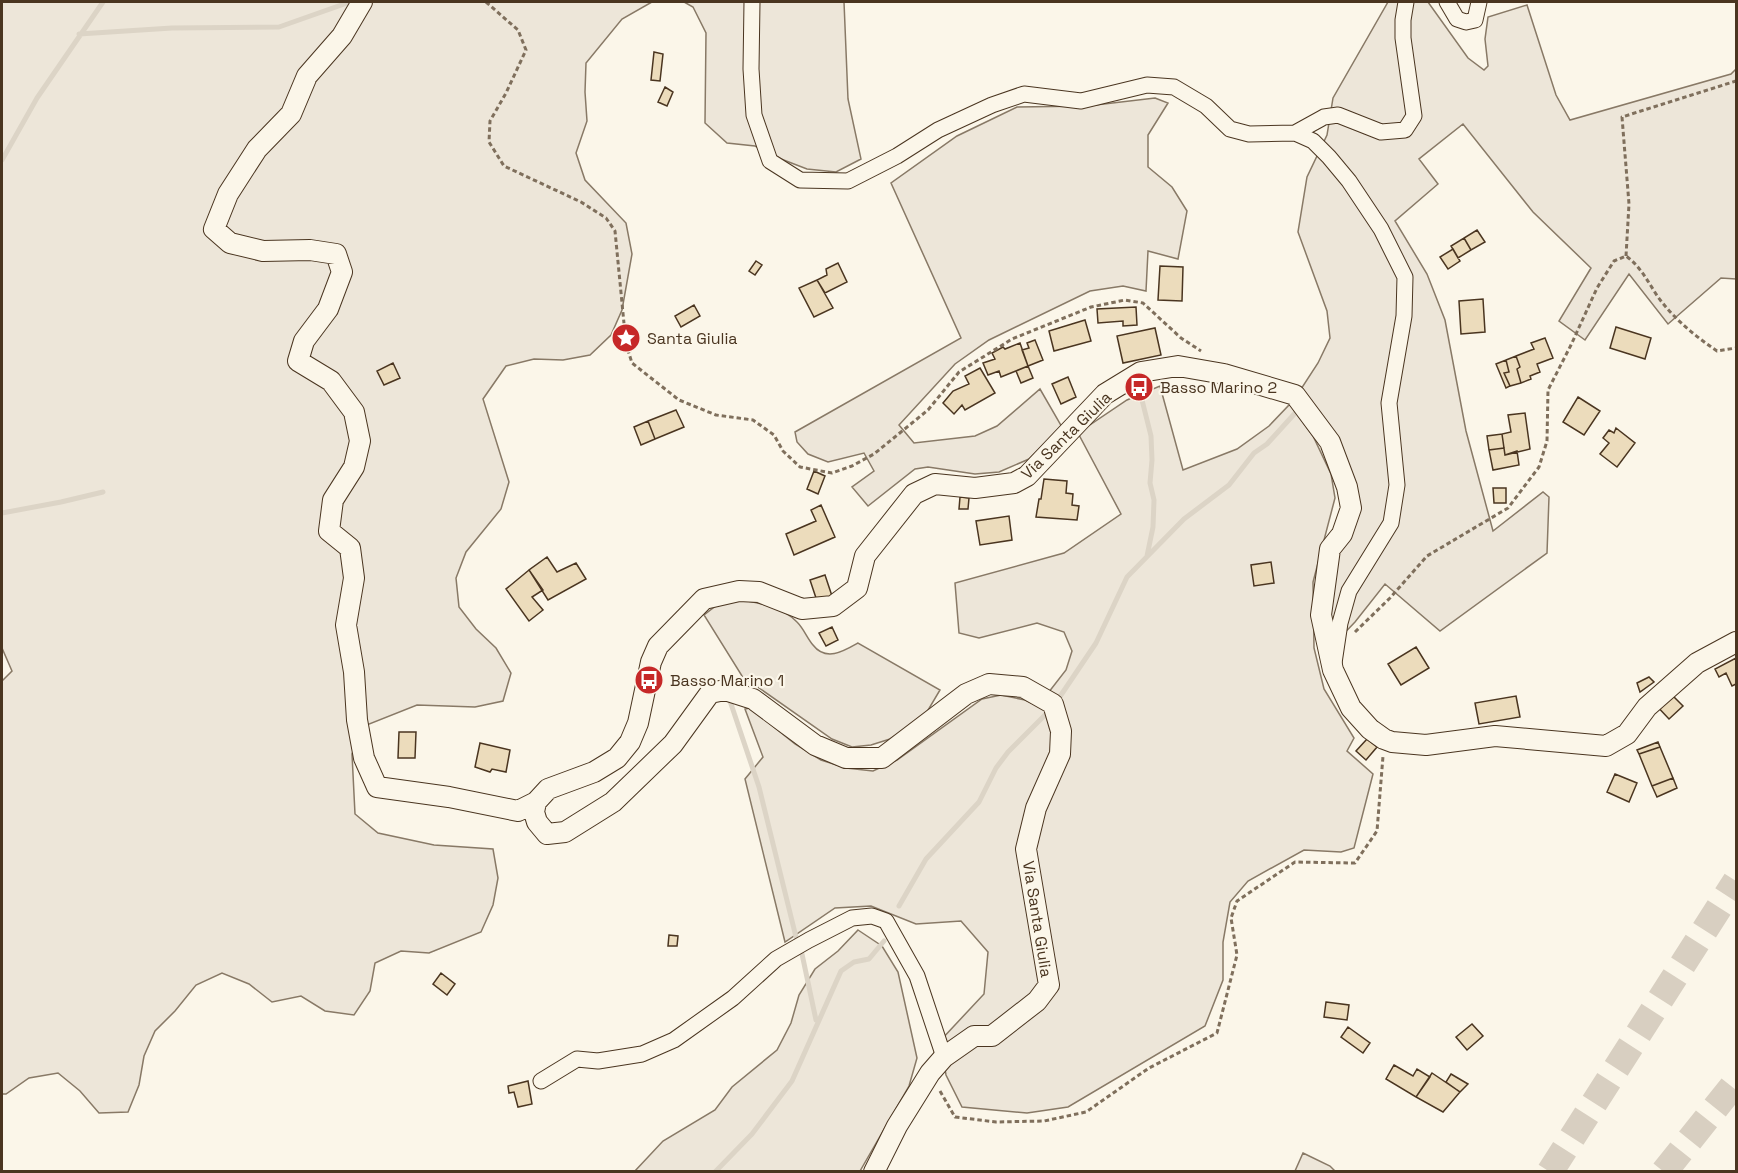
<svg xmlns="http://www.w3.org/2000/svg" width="1738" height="1173" viewBox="0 0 1738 1173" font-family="'Space Grotesk',sans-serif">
	<rect width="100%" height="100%" fill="#fbf6e9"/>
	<!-- green -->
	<path fill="#ede6d9" stroke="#887966" stroke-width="1.5" d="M2 2H652L622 19 586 63 585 92 587 121 576 153 585 180 626 223 632 254 622 310 611 335 590 355 563 360 534 359 506 366 483 399 509 482 501 509 466 552 456 578 459 607 476 629 496 648 511 673 503 701 475 707 417 705 364 726 352 754 355 814 378 833 434 845 493 849 498 878 493 905 481 932 429 953 401 951 375 963 370 991 354 1015 325 1011 301 996 272 1002 249 984 222 973 196 985 175 1011 155 1031 144 1056 139 1085 128 1112 99 1113 80 1091 58 1073 29 1078 6 1094H2V681L12 671 2 648Z
		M684 2H844L848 99 861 159 836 172 807 169 781 159 755 146 727 143 705 123 706 33 693 7Z
		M1388 2H1428L1468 58 1484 70 1488 66 1485 39 1488 17 1527 5 1556 95 1570 120 1731 74 1736 69V279L1721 278 1668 324 1629 274 1585 340 1559 321 1591 268 1533 212 1463 124 1419 159 1438 184 1395 221 1427 274 1445 320 1466 431 1493 531 1543 492 1549 497 1547 553 1440 631 1385 584 1355 622 1332 646 1330 644 1333 553 1355 505 1301 389 1318 363 1330 338 1327 311 1298 232 1307 177 1327 135 1333 98Z
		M1155 98 1168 103 1148 135V167L1172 187 1187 211 1178 259 1148 251 1146 291 1123 286 1090 291 989 340 955 364 899 425 914 443 975 436 997 426 1040 389 1062 427 1029 459 999 472 975 474 928 467 915 469 868 506 852 487 874 471 864 453 828 462 808 454 797 442 795 432 961 338 891 183 957 136 1017 107 1087 106Z
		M1160 386 1183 470 1237 449 1269 426 1290 404 1313 436 1331 474 1335 498 1313 582 1314 648 1324 689 1354 738 1347 751 1373 774 1354 848 1341 852 1304 850 1248 881 1230 902 1223 942V980L1205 1026 1068 1107 1027 1113 962 1107 946 1075 940 1041 984 994 988 952 961 921 916 924 871 906 835 908 785 942 745 779 763 757 745 709 750 708 795 744 821 760 846 768 873 771 897 760 982 699 1001 695 1025 700 1038 706 1066 670 1072 651 1064 632 1037 623 979 638 959 633 955 583 1064 553 1121 514 1078 433 1127 400Z
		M737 600C756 601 784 608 797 622 804 629 807 638 813 645 826 662 844 651 858 643L940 690 924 717 890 739 871 745 852 747 832 739 742 676 704 615 717 605Z
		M858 930 882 946 898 972 917 1058 909 1086 860 1171 634 1172 663 1141 715 1110 732 1087 777 1050 791 1023 799 995 815 969 838 951Z
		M1303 1153 1330 1166 1335 1171H1295Z"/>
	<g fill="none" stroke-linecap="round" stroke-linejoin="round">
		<!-- stream -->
		<path stroke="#dcd4c6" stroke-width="5" d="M79 34 172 28 279 27 350 2
			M2 160 37 98 103 2
			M1142 400 1151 436 1152 460 1150 483 1154 500 1153 527 1147 556
			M2 513 61 502 103 492
			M729 698 759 787 796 937
			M1059 698 1096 643 1127 577 1184 519 1229 485 1254 453 1267 444 1297 411
			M899 906 926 859 979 802 996 768 1008 752 1049 711
			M802 954 816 1020
			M715 1172 752 1134 792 1081 841 971 854 962 869 959 884 941"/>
	</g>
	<!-- building -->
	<path fill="#ecdcbc" stroke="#4a3520" stroke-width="1.5" d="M654 52 663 54 660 81 651 80Z
		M665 87 673 92 667 106 658 102Z
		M1477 230 1485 242 1471 250 1464 238Z
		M1464 238 1471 250 1458 258 1451 246Z
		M1453 249 1460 261 1448 269 1440 257Z
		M756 261 762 265 755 275 749 271Z
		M838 263 847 282 825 293 817 280 827 275 826 269Z
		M1160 266 1183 267 1182 301 1158 300Z
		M817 280 833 308 814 317 799 288Z
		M1483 299 1485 332 1461 334 1459 301Z
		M694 305 700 316 681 327 675 316Z
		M1136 307 1137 325 1123 326V321L1098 323 1097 309Z
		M1085 320 1091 341 1054 351 1049 331Z
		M1616 327 1651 338 1645 359 1610 348Z
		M1155 328 1161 355 1123 363 1117 336Z
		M1545 338 1553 358 1537 364 1540 372 1530 376 1531 379 1521 383 1517 369 1520 367 1516 356 1534 349 1531 343Z
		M1035 340 1043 360 1028 366 1022 350 1029 348 1027 343Z
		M1020 343 1028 366 1001 377 999 371 988 375 983 363 995 359 992 353 1003 347 1005 349Z
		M1516 356 1520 367 1517 369 1521 383 1510 386 1504 373 1509 372 1506 360Z
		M1506 360 1509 372 1504 373 1510 386 1506 388 1496 364Z
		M393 363 400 378 384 385 377 371Z
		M1028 366 1033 378 1021 383 1016 371Z
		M980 368 995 393 965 410 962 405 954 414 943 403 953 391 969 384 965 376Z
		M1068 377 1076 397 1061 404 1052 384Z
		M1578 397 1600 411 1584 435 1563 422Z
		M676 410 684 427 655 439 648 421Z
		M1525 413 1530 449 1505 455 1502 434 1511 432 1508 415Z
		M648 421 655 439 641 445 634 427Z
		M1616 428 1635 443 1617 467 1600 454 1609 443 1603 438 1609 430 1614 433Z
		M1502 434 1504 448 1489 450 1487 436Z
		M1504 448 1505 455 1517 451 1519 465 1493 470 1489 450Z
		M814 471 825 476 818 494 807 489Z
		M1044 479 1067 481 1066 493 1073 494 1072 505 1079 506 1077 520 1036 517 1039 499H1041Z
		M1493 488H1506V503H1494Z
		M960 497 969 498 968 509H959Z
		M821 505 835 537 794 555 786 534 816 521 811 510Z
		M1009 516 1012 540 980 545 976 521Z
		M547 557 557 572 576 563 586 579 548 600 529 570Z
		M1271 562 1274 583 1254 586 1251 565Z
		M529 570 543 590 532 597 543 610 529 621 506 589Z
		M825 575 834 602 819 607 810 580Z
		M832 627 838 640 826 646 819 633Z
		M1416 647 1429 668 1401 685 1388 664Z
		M1736 658V684L1732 686 1726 673 1719 677 1715 669Z
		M1649 677 1654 682 1640 692 1637 683Z
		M1667 690 1683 706 1669 719 1654 703Z
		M1516 696 1520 717 1479 724 1475 703Z
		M399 732H416L415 758H398Z
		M1367 739 1377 747 1366 760 1356 751Z
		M1658 742 1660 747 1639 754 1637 750Z
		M480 743 510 750 506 772 492 769 490 772 475 767Z
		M1660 747 1673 778 1652 786 1639 754Z
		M1615 774 1637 783 1629 802 1607 792Z
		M1673 778 1677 788 1657 797 1652 786Z
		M669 935 678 936 677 946H668Z
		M441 973 455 984 447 995 433 984Z
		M1326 1002 1349 1005 1347 1020 1324 1017Z
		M1472 1024 1483 1036 1467 1050 1456 1037Z
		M1348 1027 1370 1043 1363 1053 1341 1037Z
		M1394 1065 1413 1076 1417 1069 1430 1077 1416 1097 1386 1079Z
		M1432 1073 1460 1092 1443 1112 1416 1097Z
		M1451 1074 1468 1084 1460 1092 1446 1082Z
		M528 1081 532 1104 518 1107 514 1092 509 1093 508 1086Z"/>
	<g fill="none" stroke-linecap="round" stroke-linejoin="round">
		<!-- motorway-tunnel -->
		<path stroke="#d8cfc1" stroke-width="27" stroke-dasharray="27 14" stroke-linecap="butt" d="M1550 1172 1736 881
			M1664 1172 1736 1082"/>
		<!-- minor casing -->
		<g stroke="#4a3520" stroke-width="17">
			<path id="minor" d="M752 2 751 69 754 115 770 161 800 180 848 181 897 156 938 130 992 105 1024 94 1081 101 1147 85 1174 87 1206 106 1230 129 1249 134 1295 133 1313 141 1329 157 1349 181 1381 229 1405 277 1404 316 1389 403 1397 485 1391 523 1349 591 1340 623 1334 663
				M1447 2 1457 19 1466 22 1475 20 1479 2
				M1295 133 1324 117 1338 115 1381 132 1405 130 1414 116 1403 38V20L1406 2
				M541 1081 577 1059 598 1061 642 1054 674 1040 733 998 776 959 809 940 852 918 872 916 886 921 917 976 944 1057"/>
		</g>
		<!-- tertiary casing -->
		<g stroke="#4a3520" stroke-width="22">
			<path id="tertiary" d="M362 2 342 36 307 76 291 114 257 149 228 194 214 229 230 243 263 251 310 250 336 254 342 272 328 309 304 341 298 361 331 381 354 412 360 441 354 467 333 500 329 531 350 548 354 578 346 625 354 672 357 720 364 758 377 787 449 797 518 811 536 802
				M874 1172 897 1126 930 1073 944 1057 974 1036H992L1037 1001 1049 985 1026 849 1036 808 1060 754 1061 731 1053 704 1023 687 989 684 966 694 882 758H846L815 745 753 699 725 690 710 693 673 744 613 802 565 832 547 834 537 822 534 812 536 802 548 789 594 772 617 758 630 742 638 723 651 662 658 646 704 599 739 591 759 592 802 609 833 606 857 588 865 556 914 494 935 484 975 488 1014 483 1027 476 1105 394 1141 372 1178 366 1224 374 1295 395 1330 442 1347 487 1351 508 1342 534 1330 549 1321 615 1333 670 1351 708 1370 729 1384 739 1392 742 1426 745 1495 736 1606 746 1627 734 1647 707 1697 663 1736 642"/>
		</g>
		<!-- path -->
		<path stroke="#7f6f5c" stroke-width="3" stroke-dasharray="4.5 3" stroke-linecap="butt" d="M486 2 518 30 526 50 506 93 490 121 489 142 504 166 581 202 606 218 615 231 626 344 632 363 679 400 716 415 753 420 774 435 783 451 800 467 832 473 852 466 874 454 928 410 959 372 1012 339 1091 307 1125 300 1143 303 1181 338 1201 351
			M1626 256 1629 204 1622 117 1736 81
			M1355 632 1390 598 1427 556 1508 508 1539 467 1547 441 1548 390 1571 345 1597 288 1614 261 1626 256C1641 267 1648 282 1658 297 1674 319 1695 336 1717 351L1736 348
			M940 1091 955 1117 996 1122 1044 1121 1086 1112 1149 1068 1217 1033 1237 955 1231 918 1237 901 1295 862 1355 863 1377 831 1383 756"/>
		<!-- minor -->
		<use href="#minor" stroke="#fbf6e9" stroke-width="15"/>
		<!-- tertiary -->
		<use href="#tertiary" stroke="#fbf6e9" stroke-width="20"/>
	</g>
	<!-- icons -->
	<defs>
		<g id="sight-disc" transform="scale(1.5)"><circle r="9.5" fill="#c62828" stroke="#fbf6e9"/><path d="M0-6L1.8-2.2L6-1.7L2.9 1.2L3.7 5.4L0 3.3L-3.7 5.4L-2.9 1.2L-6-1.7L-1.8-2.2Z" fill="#fff"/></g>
		<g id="bus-disc" transform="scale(1.5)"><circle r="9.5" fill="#c62828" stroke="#fbf6e9"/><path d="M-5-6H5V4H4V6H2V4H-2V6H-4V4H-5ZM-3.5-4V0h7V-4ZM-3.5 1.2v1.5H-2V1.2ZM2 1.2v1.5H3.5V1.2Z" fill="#fff"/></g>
	</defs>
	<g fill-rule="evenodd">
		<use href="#sight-disc" x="626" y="338"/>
		<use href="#bus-disc" x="1139" y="387"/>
		<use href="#bus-disc" x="649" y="680"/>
	</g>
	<g text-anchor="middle" stroke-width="4.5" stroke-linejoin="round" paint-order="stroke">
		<!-- poi labels -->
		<g font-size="16" fill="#4a3520" stroke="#fbf6e9" text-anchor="start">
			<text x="647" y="344">Santa Giulia</text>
			<text x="1160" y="393">Basso Marino 2</text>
			<text x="670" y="686">Basso Marino 1</text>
		</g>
		<!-- street labels -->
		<g font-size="16" fill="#4a3520" stroke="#fbf6e9">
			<text transform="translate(1066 435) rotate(-44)" y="6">Via Santa Giulia</text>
			<text transform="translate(1038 919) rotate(81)" y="6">Via Santa Giulia</text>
		</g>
	</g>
	<!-- border -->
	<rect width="1738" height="1173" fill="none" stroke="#4a3520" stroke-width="6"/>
</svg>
